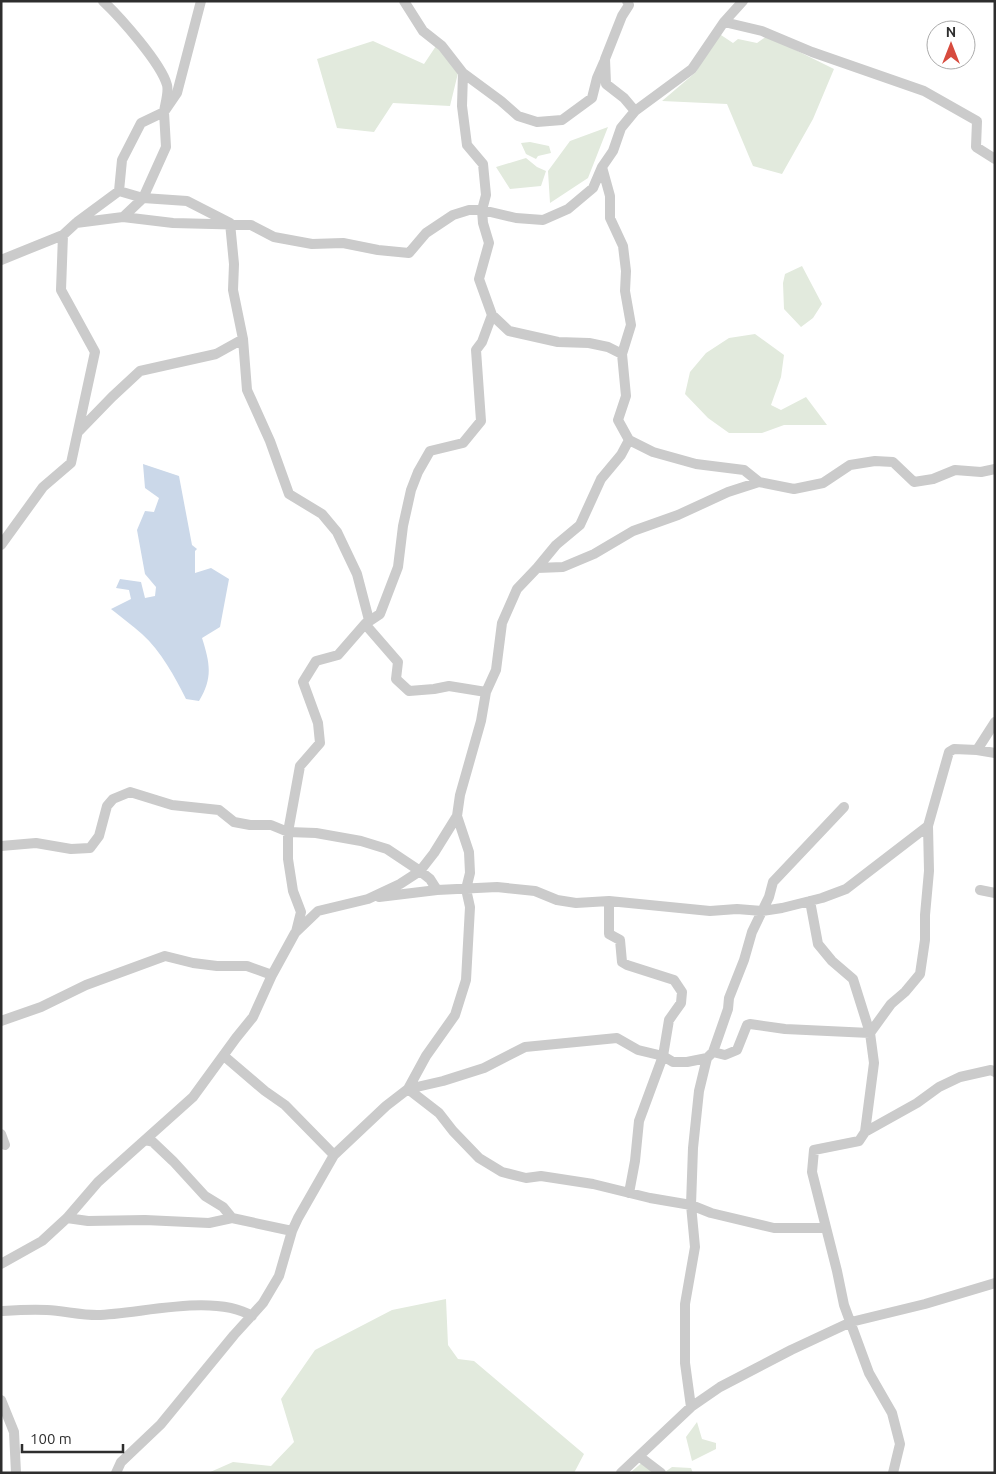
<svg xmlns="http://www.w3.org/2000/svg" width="996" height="1474" viewBox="0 0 996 1474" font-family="Ubuntu,sans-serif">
	<rect width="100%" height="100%" fill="#fff"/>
	<!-- green -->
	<path fill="#e2eadd" d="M718 33 733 43 738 39 757 43 767 36 834 69 813 119 782 174 753 166 727 104 662 101 696 72Z
		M373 41 424 64 436 46 458 73 450 106 393 103 374 132 337 128 317 59Z
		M608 127 588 178 550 203 548 171 570 141Z
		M530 142 549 146 551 153 538 156 536 159 526 154 521 143Z
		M526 158 537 167 546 171 541 186 510 189 496 167Z
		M802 266 822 304 813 318 801 327 784 309 783 283 785 274Z
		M755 334 784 355 781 377 771 405 781 410 806 397 827 425H784L762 433H729L708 418 685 394 690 372 706 353 729 338Z
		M446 1299 448 1345 458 1359 474 1361 584 1454 574 1473H208L233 1462 271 1466 294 1442 281 1399 315 1350 392 1310Z
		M697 1422 702 1439 716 1443V1449L692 1461 686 1437Z
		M646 1459 665 1472 672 1467 691 1468 693 1473H630Z"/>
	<!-- water -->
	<path fill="#cbd8e9" d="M143 464 179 476 192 545 197 549 195 551V573L211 568 229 579 220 627 202 638C210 663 213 678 199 701L186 699C175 677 161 651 142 634 132 625 121 617 111 609L131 599 129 590 116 588 120 579 141 582 145 598 155 596 156 587 145 574 137 530 145 511 154 512 159 498 145 488Z"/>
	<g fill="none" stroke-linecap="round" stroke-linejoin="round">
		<!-- minor -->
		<path stroke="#cbcbcb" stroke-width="10" d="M404 1 423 31 442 46 463 73 501 101 518 116 537 122 562 120 592 98 597 78 604 62
			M724 22 762 31 812 52 924 91 977 121 976 147 995 159
			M635 111 692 69 724 22 743 1
			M119 191 143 198 187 201 230 223 234 264 233 290 243 339 247 390 270 441 289 494 322 514 337 532 357 574 369 620 365 624 398 662 396 679 409 691 434 689 449 686 486 692
			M123 217 143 198 166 147 164 112 177 93 201 1
			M77 222 119 191 122 160 141 123 164 112C165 104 169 92 167 85 161 63 120 17 103 1
			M1 260 63 235 76 223 123 217 173 223 251 225 274 237 312 244 343 243 378 250 409 253 426 233 453 215 469 210H482L516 218 543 220 568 209 593 188 602 167
			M492 315 509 331 558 342 589 343 608 347 622 354
			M79 431 112 397 140 371 216 354 243 339
			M629 440 653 452 696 464 744 470 759 482
			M1 545 43 487 71 463 95 352 61 290 63 235
			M537 568 556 545 580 525 601 479 621 455 629 440 618 420 626 396 622 354 631 325 625 291 626 271 623 246 610 218V196L602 167 613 151 621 128 635 111 624 98 606 84 605 59 622 16 629 5 627 1
			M977 750 995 753
			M1 846 36 843 71 849 90 848 99 836 107 806 113 799 130 792 172 805 219 810 234 822 250 825H271L288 832 316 833 361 841 387 849 420 871 430 879 437 890
			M980 890 995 893
			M379 897 437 890 497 887 535 891 557 900 576 903 609 901 710 911 737 909 762 911 782 908 822 898 846 889 928 826 949 752 954 749 977 750 995 722
			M609 901V934L620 940 622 962 627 965 674 980 682 992 681 1003 669 1020 663 1056 639 1121 635 1161 629 1193
			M296 932 301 912 293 891 288 859V832L300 766 320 743 318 723 303 682 316 661 338 655 365 624 380 614 398 567 403 526 411 490 418 472 430 451 463 443 481 421 476 350 482 342 492 315 479 279 489 243 483 223 482 210 486 195 483 164 467 145 462 106 463 73
			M1 1021 41 1007 86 985 165 956 193 963 217 966H247L272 975
			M713 1052 725 1055 737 1050 747 1025 750 1024 785 1029 870 1033 853 979 832 961 818 944 810 901
			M224 1056 265 1091 285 1105 334 1155
			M408 1089 439 1113 453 1131 479 1158 502 1172 526 1178 541 1176 593 1184 650 1198 691 1205 711 1213 774 1228H826
			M408 1089 443 1081 484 1068 525 1047 617 1038 638 1050 663 1056 673 1062H687L707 1058
			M865 1132 917 1103 939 1087 960 1077 991 1070 995 1072
			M1 1134 5 1145
			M145 1140 153 1142 173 1161 205 1196 223 1207 232 1218
			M67 1218 88 1221 145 1220 209 1223 232 1218 292 1231
			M1 1264 42 1241 67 1218 98 1182 193 1097 236 1038 253 1017 272 975 295 933 318 911 368 899 400 884 420 871 434 853 457 816 460 795 481 721 486 692 496 670 502 623 517 589 537 568 563 567 594 554 633 531 678 515 728 492 759 482 794 489 823 483 850 465 875 461 893 462 914 482 933 479 955 470 981 472 995 469
			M1 1311C17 1310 32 1309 47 1310 64 1311 81 1315 97 1315 140 1314 214 1293 252 1316
			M1 1400 14 1432 16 1473
			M691 1407 685 1363V1304L695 1247 691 1205 693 1148 699 1091 707 1058 713 1052 728 1009 729 998 744 960 752 932 769 897 773 882 844 807
			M640 1457 661 1473
			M116 1473 121 1462 161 1424 234 1335 263 1303 279 1276 292 1231 298 1218 334 1155 386 1106 408 1089 426 1056 455 1015 466 980 470 907 466 889 470 873 469 852 457 816
			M621 1473 691 1407 720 1387 791 1350 851 1322 925 1304 995 1283
			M893 1473 900 1444 892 1413 869 1373 844 1305 837 1271 812 1172 814 1150 859 1141 865 1132 874 1063 870 1033 891 1004 905 992 920 974 925 940V915L929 871 928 826"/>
	</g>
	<!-- border -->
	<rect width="996" height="1474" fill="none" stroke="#2e2e2e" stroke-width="5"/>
	<!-- north arrow -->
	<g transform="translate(951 45)"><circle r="24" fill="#ffffff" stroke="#ababab"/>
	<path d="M0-4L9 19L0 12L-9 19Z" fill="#d74b3e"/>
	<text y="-8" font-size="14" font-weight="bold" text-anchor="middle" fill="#2e2e2e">N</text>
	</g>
	<!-- scale -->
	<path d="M22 1444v8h101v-8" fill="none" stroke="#2e2e2e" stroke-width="2.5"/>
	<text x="30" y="1444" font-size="15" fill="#2e2e2e" stroke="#ffffff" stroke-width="4" paint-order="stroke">100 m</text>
</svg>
